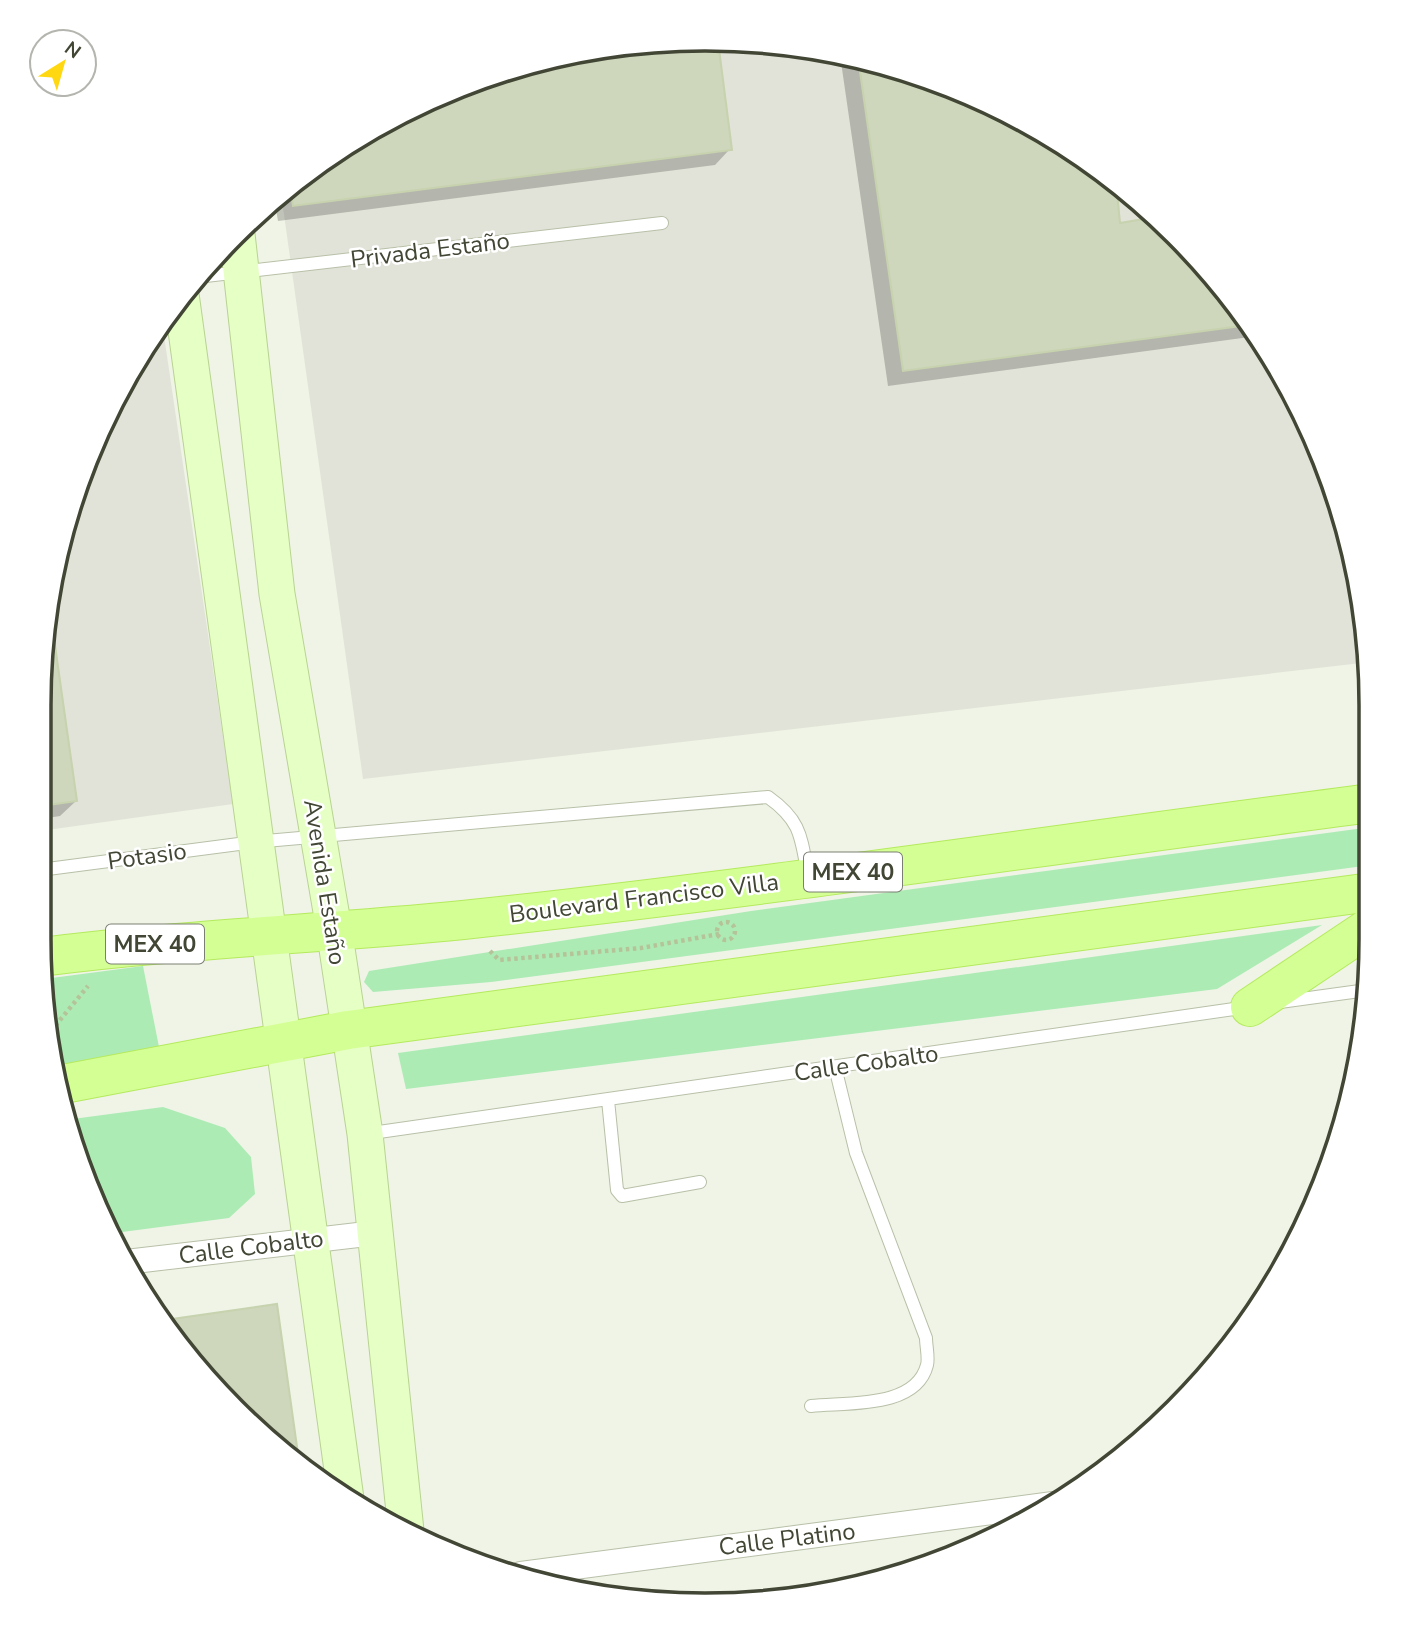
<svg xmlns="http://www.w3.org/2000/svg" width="1410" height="1644" viewBox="0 0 1410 1644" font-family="'Nunito Sans',sans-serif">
	<rect width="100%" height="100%" fill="#eff4e6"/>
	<!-- industrial -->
	<path fill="#e1e3d8" d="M748 40 877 61 999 107 1110 176 1206 265 1282 371 1336 490 1370 662 363 779 281 193 371 128 618 44Z
		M162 322 233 804 40 831 44 618 107 410Z"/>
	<!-- green -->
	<path fill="#adebb5" d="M1371 827V865L491 982 373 992 364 982 369 971 751 911Z
		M1322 925 1217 989 406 1089 398 1053Z
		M143 966 159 1047 55 1067 44 979Z
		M163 1107 225 1128 251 1157 255 1194 229 1218 107 1234 65 1120Z"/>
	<!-- shadow -->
	<path fill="#0003" d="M716 41 730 149 715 165 278 221 274 198 371 128 618 44Z
		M840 55 877 61 999 107 1110 176 1114 179 1119 225 1206 265 1257 336 888 386Z
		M48 607 76 801 60 816 41 819 44 618Z
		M276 1306 297 1460 204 1379 166 1322Z"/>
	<!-- building -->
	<path fill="#ced6bb" stroke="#c7d2ae" stroke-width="2" d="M718 41 732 150 293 206 290 187 371 128 490 74 618 44Z
		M858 58 877 61 999 107 1110 176 1116 181 1120 223 1155 217 1206 265 1249 325 903 371Z
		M49 603 77 801 41 806 44 618Z
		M277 1304 299 1461 204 1379 165 1320Z"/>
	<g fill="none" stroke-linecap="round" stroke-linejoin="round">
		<!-- service casing -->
		<g stroke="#b8c0a8" stroke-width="14">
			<path id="service" d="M197 277 662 223
				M40 870 254 842 768 797C802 821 801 838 808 876
				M1280 1002 1367 990
				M608 1100 617 1190 622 1196 700 1182
				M365 1134 1248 1007
				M811 1406C846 1402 916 1409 927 1365 929 1358 926 1346 926 1338L856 1153 835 1067"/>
		</g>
		<!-- minor casing -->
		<g stroke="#b8c0a8" stroke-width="26">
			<path id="minor" d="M126 1262 375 1233
				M521 1574 1053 1504"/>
		</g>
		<!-- secondary casing -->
		<g stroke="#b8d391" stroke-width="37">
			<path id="secondary" d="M237 234 277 594 334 929 365 1134 406 1531
				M181 294 346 1499"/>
		</g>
		<!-- primary casing -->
		<g stroke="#b5ea5e" stroke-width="40">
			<path id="primary" d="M41 957C181 939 322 934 463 920 766 888 1068 842 1371 803
				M1250 1007 1371 926
				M58 1085 348 1030 1371 892"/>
		</g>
		<!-- path -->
		<path stroke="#b5c399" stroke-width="4.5" stroke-dasharray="3.5 3.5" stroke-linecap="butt" d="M717 931a9 9 0 1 1 18 0a9 9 0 1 1-18 0Z
			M490 951 499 960 641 948 719 934
			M51 1031 88 986"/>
		<!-- service -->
		<use href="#service" stroke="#fff" stroke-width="12"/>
		<!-- minor -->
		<use href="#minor" stroke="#fff" stroke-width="24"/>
		<!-- secondary -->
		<use href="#secondary" stroke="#e6ffc5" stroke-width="35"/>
		<!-- primary -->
		<use href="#primary" stroke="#d4ff94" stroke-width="38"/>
	</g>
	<g text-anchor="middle" stroke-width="5" stroke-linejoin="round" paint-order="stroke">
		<!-- shield labels -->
		<g fill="#fff" stroke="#7b7e72" stroke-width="2">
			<rect x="804" y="852.5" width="98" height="39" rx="5"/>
			<rect x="106" y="924.5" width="98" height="39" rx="5"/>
		</g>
		<g font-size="23" font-weight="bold" fill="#424735">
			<text x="853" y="880">MEX 40</text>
			<text x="155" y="952">MEX 40</text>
		</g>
		<!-- street labels -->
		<g font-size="24" fill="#424735" stroke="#fff">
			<text transform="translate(430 250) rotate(-7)" y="8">Privada Estaño</text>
			<text transform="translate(147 856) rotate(-8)" y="8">Potasio</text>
			<text transform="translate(325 882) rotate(81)" y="8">Avenida Estaño</text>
			<text transform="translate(644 898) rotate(-7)" y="8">Boulevard Francisco Villa</text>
			<text transform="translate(866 1063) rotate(-8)" y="8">Calle Cobalto</text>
			<text transform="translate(251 1247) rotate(-7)" y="8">Calle Cobalto</text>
			<text transform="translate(787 1539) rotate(-7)" y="8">Calle Platino</text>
		</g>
	</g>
	<!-- crop -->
	<path d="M0 0H1410V1644H0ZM705 51H705A654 654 0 0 1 1359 705V939A654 654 0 0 1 705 1593H705A654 654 0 0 1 51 939V705A654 654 0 0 1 705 51Z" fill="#fff" fill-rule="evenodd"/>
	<path fill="none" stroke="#424735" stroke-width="3.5" d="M705 51H705A654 654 0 0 1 1359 705V939A654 654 0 0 1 705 1593H705A654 654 0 0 1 51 939V705A654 654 0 0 1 705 51Z"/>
	<!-- north arrow -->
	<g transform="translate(63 63) rotate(37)"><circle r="33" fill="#ffffff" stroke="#b3b5ae" stroke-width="2"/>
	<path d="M0-5L12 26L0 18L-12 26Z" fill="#ffd812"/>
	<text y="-10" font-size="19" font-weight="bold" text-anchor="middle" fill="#424735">N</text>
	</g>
</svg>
